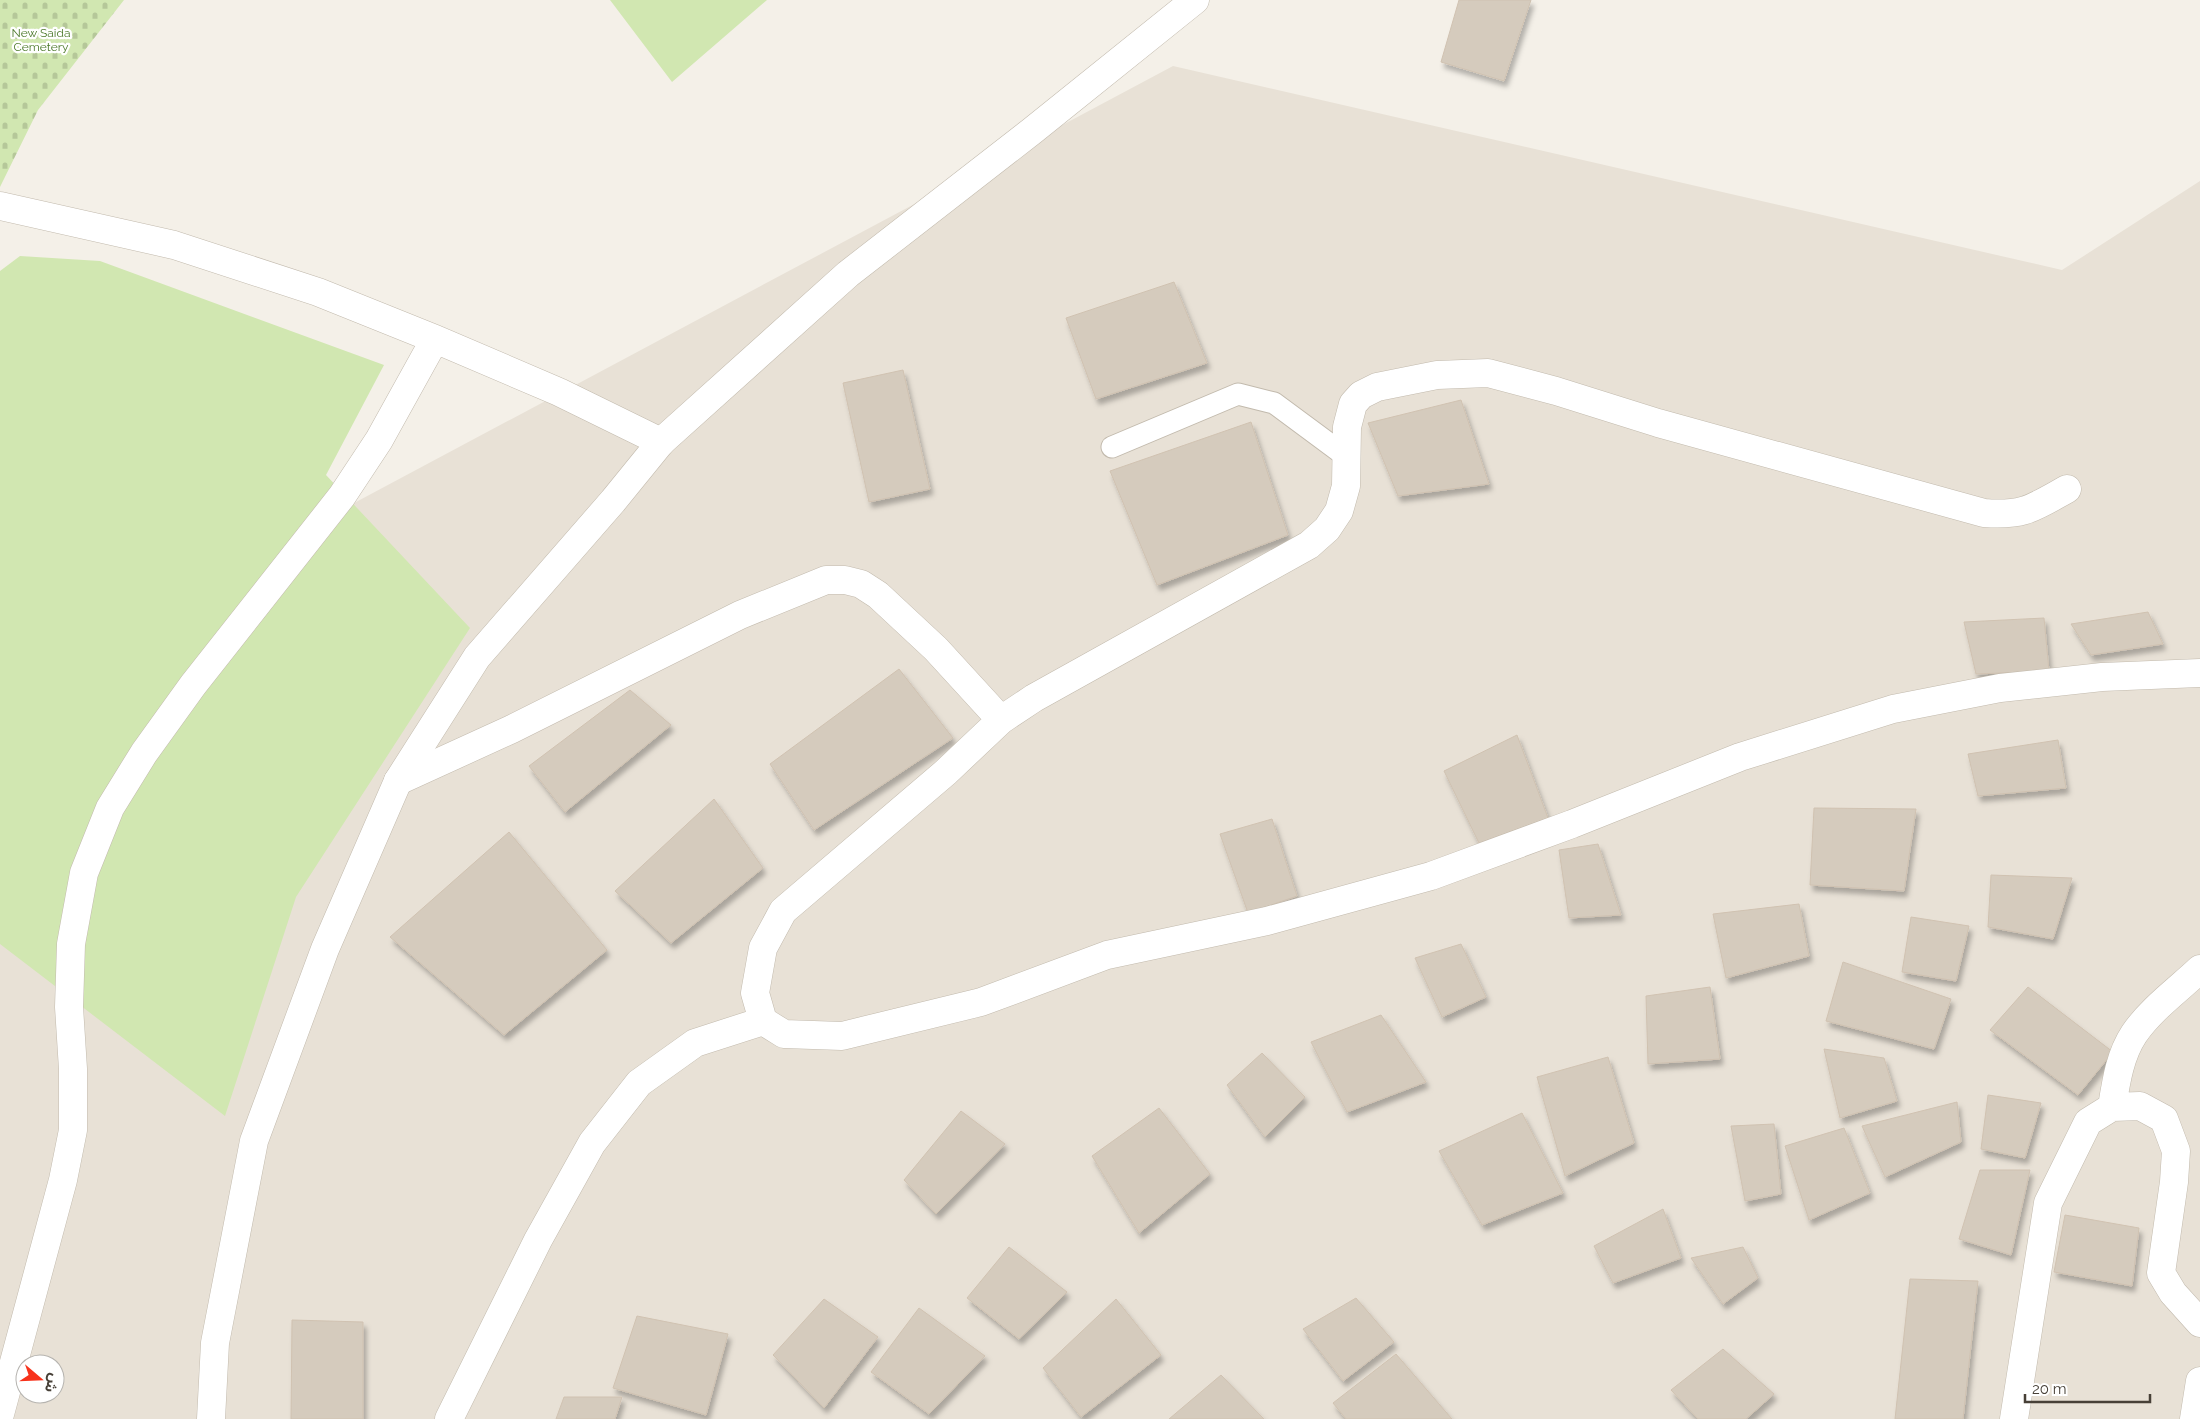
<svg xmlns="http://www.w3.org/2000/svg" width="2200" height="1419" viewBox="0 0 2200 1419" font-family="Raleway,'Noto Sans Arabic',sans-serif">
	<defs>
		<pattern id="cemetery-stones" width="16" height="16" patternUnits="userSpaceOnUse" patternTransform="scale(1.25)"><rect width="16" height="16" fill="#d1e7b1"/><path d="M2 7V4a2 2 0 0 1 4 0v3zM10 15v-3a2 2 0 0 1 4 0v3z" fill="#b5c799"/></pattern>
		<filter id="shadow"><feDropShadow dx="3" dy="5.5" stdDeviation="2.5" flood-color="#0004"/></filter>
	</defs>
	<rect width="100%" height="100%" fill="#f4f0e8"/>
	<!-- residential -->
	<path fill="#e8e1d6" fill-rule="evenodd" d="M1173 66 2062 270 2200 181V1419H0V692ZM25 1364H55V1394H25Z"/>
	<!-- grass -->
	<path fill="#d1e7b1" d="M610 0H767L672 82Z
		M20 256 100 261 384 365 326 475 470 628 296 897 225 1116 0 944V271Z"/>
	<!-- cemetery -->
	<path fill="url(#cemetery-stones)" d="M0 0H124L38 110 0 187Z"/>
	<!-- building -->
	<path fill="#d5cbbd" stroke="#d0c2b1" filter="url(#shadow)" d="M1459 0H1531L1504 81 1441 62Z
		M1174 282 1207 363 1096 399 1066 318Z
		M903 370 930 489 869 502 843 383Z
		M1461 400 1489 484 1398 496 1368 423Z
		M1251 422 1288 535 1157 585 1110 471Z
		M2148 612 2163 644 2091 655 2071 624Z
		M2044 618 2049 671 1976 674 1964 622Z
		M899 669 953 738 814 830 770 764Z
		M630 690 671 725 565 812 529 766Z
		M1517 735 1548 818 1479 843 1444 771Z
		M2058 740 2066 788 1978 796 1968 754Z
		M714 799 763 868 671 943 615 891Z
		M1814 808 1916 809 1904 891 1810 885Z
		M1272 819 1297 896 1248 913 1220 834Z
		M509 832 607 950 504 1035 390 937Z
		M1598 844 1621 915 1569 918 1559 850Z
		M1991 875 2072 878 2053 939 1988 927Z
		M1799 904 1809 956 1726 978 1713 914Z
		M1911 917 1969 926 1956 981 1902 972Z
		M1461 944 1486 997 1442 1017 1415 958Z
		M1843 962 1951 999 1934 1049 1826 1021Z
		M1710 987 1720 1059 1648 1064 1646 996Z
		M2028 987 2113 1052 2078 1095 1990 1030Z
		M1381 1015 1426 1082 1347 1112 1311 1042Z
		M1824 1049 1884 1058 1897 1101 1840 1118Z
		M1262 1053 1305 1097 1265 1137 1227 1085Z
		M1608 1057 1634 1143 1565 1176 1537 1077Z
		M1988 1095 2041 1103 2025 1158 1981 1149Z
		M1957 1102 1961 1142 1885 1177 1862 1126Z
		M1159 1108 1210 1174 1139 1233 1092 1156Z
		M961 1111 1005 1144 936 1214 904 1180Z
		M1522 1113 1563 1193 1482 1225 1439 1151Z
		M1774 1124 1781 1194 1745 1201 1731 1126Z
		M1844 1128 1870 1193 1809 1220 1785 1146Z
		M1980 1170H2030L2011 1255 1959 1239Z
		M1663 1209 1681 1258 1613 1283 1594 1246Z
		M2065 1215 2139 1228 2132 1286 2054 1272Z
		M1009 1247 1067 1292 1019 1339 967 1298Z
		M1743 1247 1758 1278 1723 1304 1691 1258Z
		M1910 1279 1978 1281 1963 1419H1895Z
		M1356 1298 1394 1342 1343 1381 1303 1329Z
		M824 1299 878 1337 824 1408 773 1355Z
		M1116 1299 1161 1355 1081 1417 1043 1368Z
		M919 1308 985 1356 929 1414 871 1372Z
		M637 1316 728 1334 706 1415 613 1388Z
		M292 1320 363 1322V1419H291Z
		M1723 1349 1774 1394 1746 1419H1698L1671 1390Z
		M1396 1354 1452 1419H1346L1333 1403Z
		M1221 1375 1264 1419H1169Z
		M564 1397H622L615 1419H556Z"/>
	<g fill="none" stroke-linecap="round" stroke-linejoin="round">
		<!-- service casing -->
		<g stroke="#c2baad" stroke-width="23">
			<path id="service" d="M1112 447 1238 394 1274 403 1347 457"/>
		</g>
		<!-- minor casing -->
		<g stroke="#c2baad" stroke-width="29">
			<path id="minor" d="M0 206 174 245 318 292 435 339 559 392 661 442
				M1001 720 1034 698 1309 545 1327 529 1339 511 1346 486 1347 427 1353 404 1361 395 1377 387 1437 375 1488 373 1556 391 1658 423 1984 513C2024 516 2033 508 2067 489
				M398 781 512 729 740 615 826 580H845L861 584 878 595 936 649 1001 720 946 772 783 911 763 948 755 993 763 1021 784 1034 842 1036 981 1002 1107 955 1267 921 1431 876 1572 824 1740 757 1893 709 2000 688 2102 677 2200 673
				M2112 1107C2116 1082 2120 1055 2134 1034 2151 1009 2179 989 2200 969
				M0 1414 63 1180 73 1130V1069L69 1007 71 944 84 873 110 808 144 753 193 685 342 496 379 440 435 339
				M449 1419 538 1240 592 1143 639 1083 695 1043 763 1021
				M2014 1419 2048 1203 2088 1122 2112 1107 2140 1106 2164 1119 2176 1151 2174 1182 2161 1273 2173 1293 2200 1323
				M2194 1419 2200 1381"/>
		</g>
		<!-- tertiary casing -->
		<g stroke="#c2baad" stroke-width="29">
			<path id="tertiary" d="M211 1419 215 1343 254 1141 325 949 398 781 477 657 613 501 661 442 848 274 1032 131 1195 0"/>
		</g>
		<!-- service -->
		<use href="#service" stroke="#fff" stroke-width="21"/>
		<!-- minor -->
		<use href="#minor" stroke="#fff" stroke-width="28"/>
		<!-- tertiary -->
		<use href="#tertiary" stroke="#fff" stroke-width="28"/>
	</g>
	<g text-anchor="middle" stroke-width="4.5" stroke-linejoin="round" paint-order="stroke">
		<!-- park labels -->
		<g font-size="12" fill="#4b782a" stroke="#fff">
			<text x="41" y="37">New Saida<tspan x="41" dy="14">Cemetery</tspan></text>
		</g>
	</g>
	<!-- north arrow -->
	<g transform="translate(40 1379) rotate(109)"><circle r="24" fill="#ffffff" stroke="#b5b3af"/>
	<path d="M0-4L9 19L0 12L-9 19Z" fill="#f7321b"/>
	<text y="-8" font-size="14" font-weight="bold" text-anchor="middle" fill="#474037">ش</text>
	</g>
	<!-- scale -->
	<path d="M2025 1394v8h125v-8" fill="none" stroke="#474037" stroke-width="2.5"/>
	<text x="2032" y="1394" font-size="15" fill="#474037" stroke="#ffffff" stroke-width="4" paint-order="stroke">20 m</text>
</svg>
